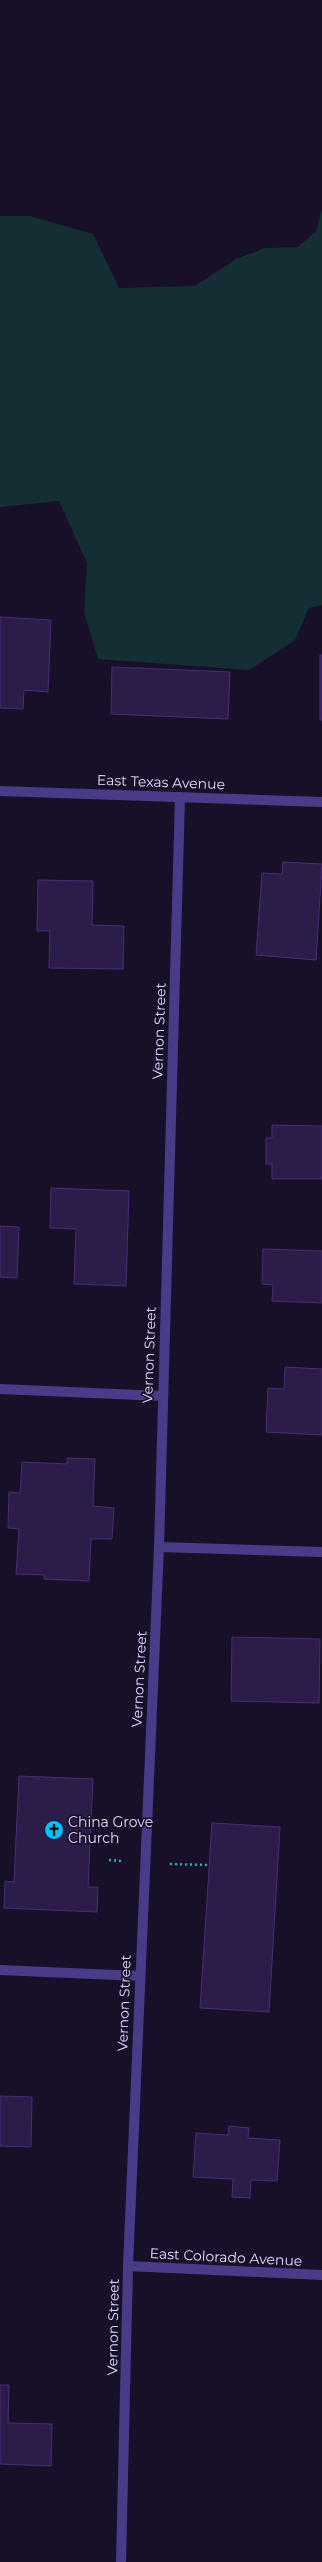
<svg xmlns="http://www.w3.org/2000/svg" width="322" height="2562" viewBox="0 0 322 2562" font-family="Montserrat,sans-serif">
	<rect width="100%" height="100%" fill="#181029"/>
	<!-- green -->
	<path fill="#132f33" d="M322 209V605L309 608 295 640 249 670 98 659 84 612 87 563 59 501 0 507V216H30L93 234 119 288 195 286 236 259 265 248 298 247 316 231Z"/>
	<!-- building -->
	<path fill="#2c1c4a" stroke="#472e76" d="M0 617 51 620 48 692 24 690 23 709 0 708Z
		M320 655H322V720H320Z
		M112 667 230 672 228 719 111 714Z
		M283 862 322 864 316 960 256 955 262 873 282 874Z
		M38 880 93 881 92 925 124 926 123 969 49 968 50 931H37Z
		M272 1125 322 1126V1179H272V1164H266V1138H272Z
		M51 1188 129 1191 126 1286 74 1284 76 1229 50 1228Z
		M0 1226 19 1227 17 1278 0 1277Z
		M263 1249 322 1251V1303L272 1301 273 1285 262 1284Z
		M285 1367 322 1369V1435L266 1432 268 1388 284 1389Z
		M67 1458 95 1459 93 1506 114 1508 112 1539H91L89 1581 44 1579 45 1575 16 1574 19 1529 8 1528 9 1492 20 1493 22 1462 67 1464Z
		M232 1637 320 1639 319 1703 231 1701Z
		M19 1776 93 1779 88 1887H98L97 1912 4 1908 5 1881 14 1882Z
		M212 1823 280 1827 269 2012 200 2008Z
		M0 2096 32 2097 31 2147 0 2146Z
		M229 2126 249 2128 248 2138 280 2140 277 2181 251 2180 250 2198 232 2197 233 2179 193 2177 196 2133 228 2135Z
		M0 2385H9L8 2423 52 2424 51 2466 0 2464Z"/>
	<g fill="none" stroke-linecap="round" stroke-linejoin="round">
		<!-- path -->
		<path stroke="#30aebb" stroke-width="2.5" stroke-dasharray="2 3" stroke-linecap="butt" d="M109 1860 121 1861
			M170 1864 210 1865"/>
		<!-- street -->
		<path stroke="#4a3b88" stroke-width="10" d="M0 791 322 802
			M0 1389 162 1396
			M159 1547 322 1552
			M0 1970 139 1976
			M128 2266 322 2275
			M121 2562 128 2266 159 1547 180 797"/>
	</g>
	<!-- icons -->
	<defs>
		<g id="church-disc" transform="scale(1)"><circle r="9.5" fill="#04bfff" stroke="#181029"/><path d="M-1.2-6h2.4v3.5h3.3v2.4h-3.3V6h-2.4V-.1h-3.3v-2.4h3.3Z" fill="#111"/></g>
	</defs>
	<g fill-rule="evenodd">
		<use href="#church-disc" x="54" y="1830"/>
	</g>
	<g text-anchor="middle" stroke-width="3.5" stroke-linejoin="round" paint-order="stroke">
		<!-- street labels -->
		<g font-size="14" fill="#e2d8ff" stroke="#181029">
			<text transform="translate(161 782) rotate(2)" y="5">East Texas Avenue</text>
			<text transform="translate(159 1031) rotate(-88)" y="5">Vernon Street</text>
			<text transform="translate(149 1355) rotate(-88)" y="5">Vernon Street</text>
			<text transform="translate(139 1679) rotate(-87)" y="5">Vernon Street</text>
			<text transform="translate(124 2003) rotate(-88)" y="5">Vernon Street</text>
			<text transform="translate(226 2257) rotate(3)" y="5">East Colorado Avenue</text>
			<text transform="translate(113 2327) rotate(-89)" y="5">Vernon Street</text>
		</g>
		<!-- poi labels -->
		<g font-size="14" fill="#e2d8ff" stroke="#181029" text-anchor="start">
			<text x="68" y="1827">China Grove<tspan x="68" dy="16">Church</tspan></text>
		</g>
	</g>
</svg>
